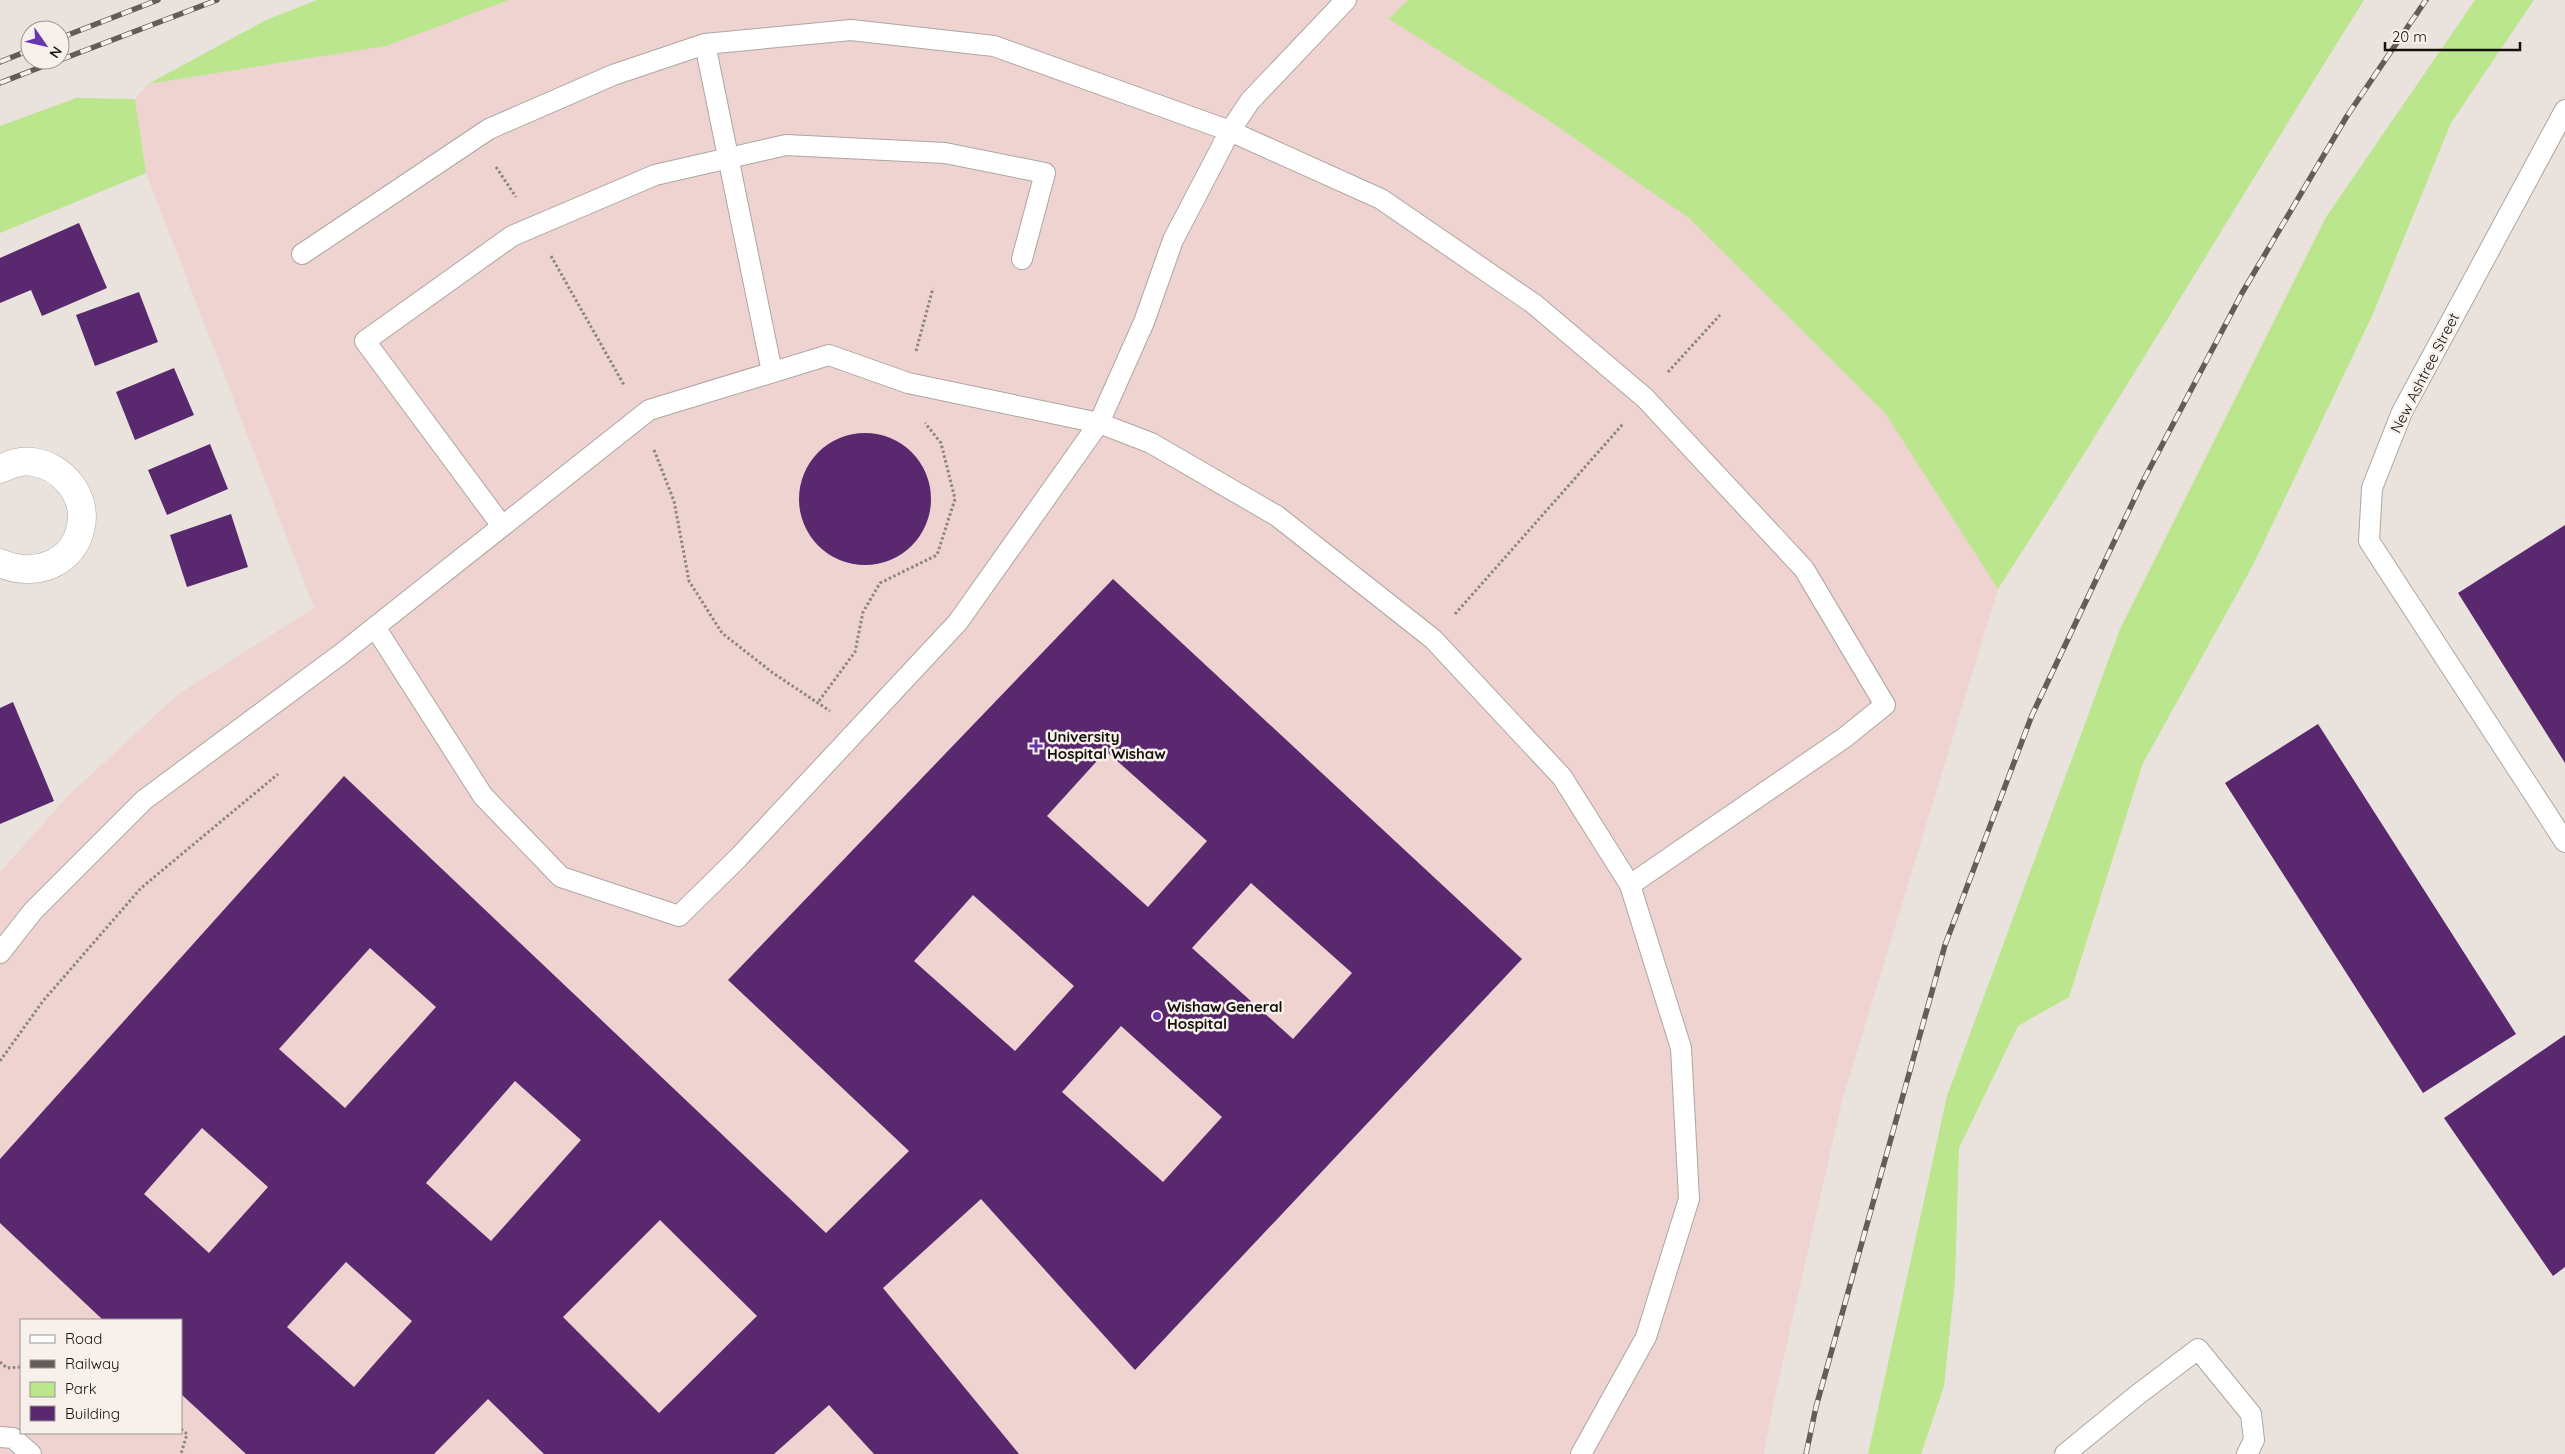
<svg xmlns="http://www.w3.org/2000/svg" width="2565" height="1454" viewBox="0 0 2565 1454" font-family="Quicksand,sans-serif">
	<rect width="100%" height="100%" fill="#eae3dd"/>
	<!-- medical -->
	<path fill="#eed3d1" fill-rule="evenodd" d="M509 0H1408L1390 19 1548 120 1689 217 1885 413 1998 589 1842 1101 1773 1405 1764 1454H0V872L68 796 177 695 314 608 146 173 135 99 148 84 386 46ZM21 1320H181V1433H21Z"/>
	<!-- green -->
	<path fill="#bce68e" d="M317 0H509L386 46 148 84 266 20Z
		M1408 0H2364C2241 196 2124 395 1998 589L1885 413 1689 218 1548 120 1389 19Z
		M2475 0H2534L2451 123 2372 316 2253 565 2143 763 2069 997 2018 1026 1959 1148 1955 1281 1944 1386 1921 1454H1868L1947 1096 2120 629 2326 217Z
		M76 98 135 99 146 173 0 233V126Z"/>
	<!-- building -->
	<path fill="#59286e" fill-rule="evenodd" d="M79 223 107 288 42 316 31 290 0 303V258Z
		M139 292 158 342 95 366 76 315Z
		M174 368 194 415 135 440 116 392Z
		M799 499a66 66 0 1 1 132 0a66 66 0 1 1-132 0Z
		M210 444 228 489 167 515 148 470Z
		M231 514 248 567 187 587 170 535Z
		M2565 525V763L2458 593Z
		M1113 579 1522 959 1135 1370 981 1199 883 1288 1019 1454H874L829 1405 774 1454H544L488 1399 434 1454H246L181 1394V1320H103L0 1223V1159L344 776 826 1233 909 1151 728 980ZM1106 751 1207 841 1148 907 1047 816ZM1251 883 1352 973 1293 1039 1192 948ZM973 895 1074 986 1015 1051 914 961ZM370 948 436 1007 345 1108 279 1049ZM1121 1026 1222 1117 1163 1182 1062 1092ZM515 1081 581 1140 491 1241 426 1183ZM202 1128 268 1187 209 1253 144 1194ZM660 1220 757 1316 659 1413 563 1317ZM346 1262 412 1321 354 1387 287 1327Z
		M13 702 54 801 0 824V708Z
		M2318 724 2516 1034 2423 1093 2225 783Z
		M2565 1035V1267L2553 1276 2444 1118Z"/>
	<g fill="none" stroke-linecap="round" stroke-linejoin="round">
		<!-- service casing -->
		<g stroke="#ada6a1" stroke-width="22">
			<path id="service" d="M2565 110 2402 412 2372 488 2369 541 2565 842
				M302 254 489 129 613 75 705 44
				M772 372 705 44 851 30 994 46 1230 131 1381 199 1534 304 1645 398 1804 569 1885 705 1844 738 1630 885
				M502 526 365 341 512 236 655 175 786 145 945 153 1045 173 1022 259
				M375 627 483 796 561 877 679 916 738 858 958 622 1099 423 1144 322 1173 240 1230 131 1250 101 1346 0
				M0 953 33 911 144 800 341 654 649 410 829 355 908 383 1099 423 1151 443 1277 516 1433 639 1562 777 1630 885 1681 1048 1689 1199 1646 1337 1581 1454
				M0 1437 13 1438 31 1454
				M2065 1454 2136 1396 2198 1349 2251 1414 2254 1440 2247 1454"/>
		</g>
		<!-- minor casing -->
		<g stroke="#ada6a1" stroke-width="29">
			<path id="minor" d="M0 469C11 464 21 460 33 462 63 466 87 496 81 526 74 565 33 578 0 563"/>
		</g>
		<!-- path -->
		<path stroke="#8b8682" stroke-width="3" stroke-dasharray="2.5 2.5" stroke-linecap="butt" d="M496 167 516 197
			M551 256 624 385
			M916 351 933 288
			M1668 372 1720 315
			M654 450 674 501 689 581 722 633 773 673 830 711
			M1455 614 1623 424
			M819 701 855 652 863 612 880 583 937 555 955 499 941 443 925 423
			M0 1061 43 1001 141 888 278 774
			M0 1362 7 1368 21 1367
			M181 1429 187 1434 181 1454"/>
		<!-- service -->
		<use href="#service" stroke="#fff" stroke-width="20"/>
		<!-- minor -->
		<use href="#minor" stroke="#fff" stroke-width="28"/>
		<!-- rail casing -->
		<g stroke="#625d5a" stroke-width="5.5">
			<path id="rail" d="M60 38 158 0
				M60 60 217 0
				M0 62 30 50
				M0 83 59 60
				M1806 1454 1816 1407 1945 945 2032 715 2141 485 2242 293 2347 116 2426 0"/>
		</g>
		<!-- rail -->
		<use href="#rail" stroke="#f7f0eb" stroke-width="4" stroke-dasharray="11" stroke-linecap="butt"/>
	</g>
	<!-- markers -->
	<g fill="#6636ae" stroke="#f7f0eb" stroke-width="2">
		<path d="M1033.5 738.5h5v5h5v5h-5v5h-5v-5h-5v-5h5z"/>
		<circle cx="1157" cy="1016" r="5"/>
	</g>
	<g text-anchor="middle" stroke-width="5" stroke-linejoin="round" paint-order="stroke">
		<!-- street labels -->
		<g font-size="15" fill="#13100e" stroke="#f7f0eb">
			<text transform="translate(2425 373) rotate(-63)" y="5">New Ashtree Street</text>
		</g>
		<!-- poi labels -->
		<g font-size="15" font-weight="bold" fill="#13100e" stroke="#f7f0eb" text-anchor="start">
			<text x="1047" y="742">University<tspan x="1047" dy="17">Hospital Wishaw</tspan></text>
			<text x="1167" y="1012">Wishaw General<tspan x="1167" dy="17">Hospital</tspan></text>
		</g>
	</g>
	<!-- legend -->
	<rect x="20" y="1319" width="162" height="115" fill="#f7f0eb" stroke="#9c9693"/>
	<rect x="30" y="1335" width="25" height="8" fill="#ffffff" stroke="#9c9693"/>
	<text x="65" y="1344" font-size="15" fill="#13100e">Road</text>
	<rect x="30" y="1360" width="25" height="8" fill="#625d5a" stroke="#9c9693"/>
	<text x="65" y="1369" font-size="15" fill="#13100e">Railway</text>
	<rect x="30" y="1382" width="25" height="15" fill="#bce68e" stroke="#9c9693"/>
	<text x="65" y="1394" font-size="15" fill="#13100e">Park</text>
	<rect x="30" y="1406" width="25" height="15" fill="#59286e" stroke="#9c9693"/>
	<text x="65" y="1419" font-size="15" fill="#13100e">Building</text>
	<!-- north arrow -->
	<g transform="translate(45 45) rotate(124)"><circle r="24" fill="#f7f0eb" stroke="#9c9693"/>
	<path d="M0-4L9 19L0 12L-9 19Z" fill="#6636ae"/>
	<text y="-8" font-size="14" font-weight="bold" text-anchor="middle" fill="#13100e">N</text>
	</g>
	<!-- scale -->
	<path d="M2385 42v8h135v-8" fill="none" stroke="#13100e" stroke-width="2.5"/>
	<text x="2392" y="42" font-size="15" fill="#13100e" stroke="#f7f0eb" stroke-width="4" paint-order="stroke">20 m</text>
</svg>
